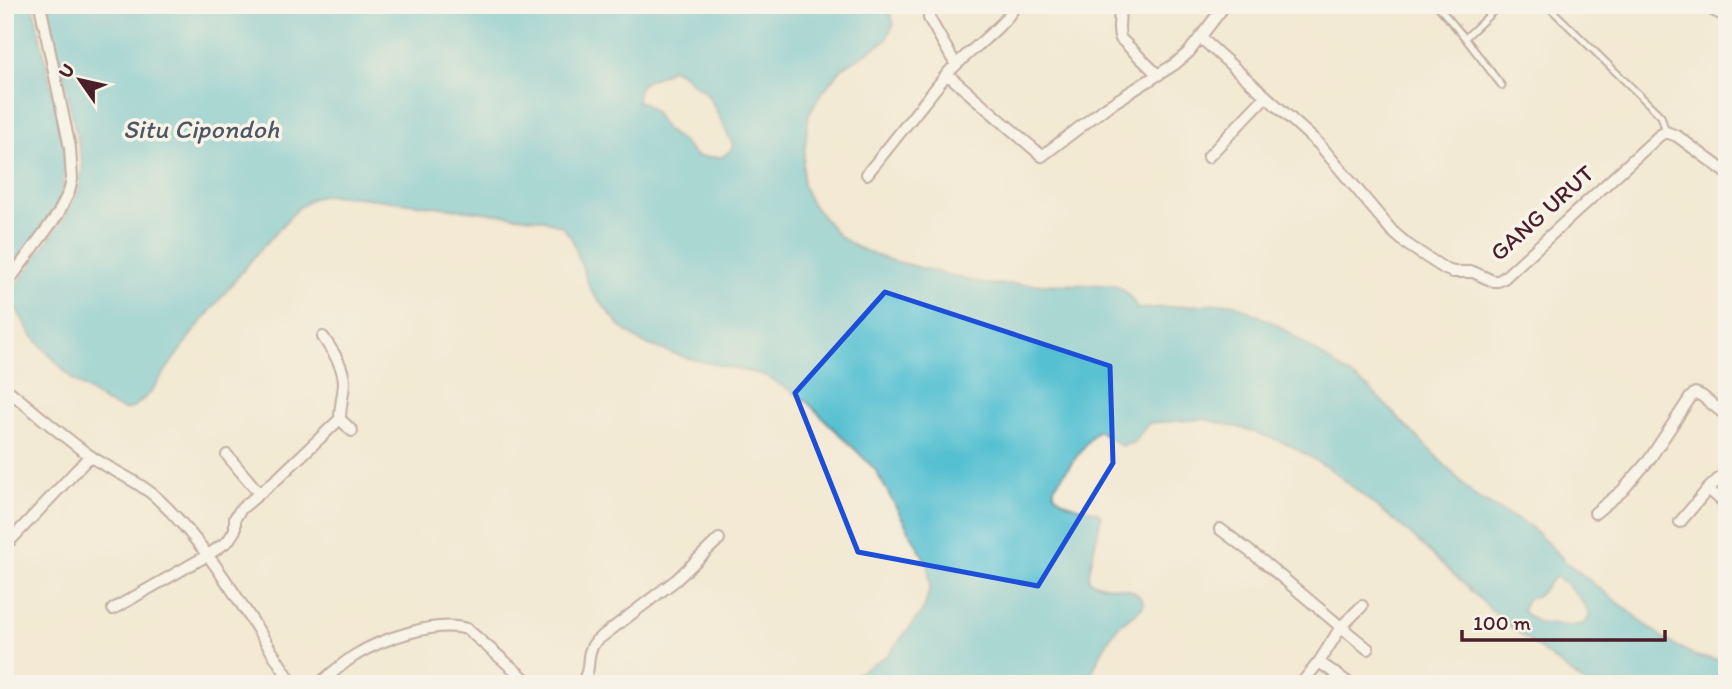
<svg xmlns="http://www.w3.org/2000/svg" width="1732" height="689" viewBox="0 0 1732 689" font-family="Itim,sans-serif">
	<rect width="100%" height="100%" fill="#f7f3e8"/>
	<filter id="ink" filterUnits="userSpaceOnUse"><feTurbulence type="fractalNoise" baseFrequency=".0143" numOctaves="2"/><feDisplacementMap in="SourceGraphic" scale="14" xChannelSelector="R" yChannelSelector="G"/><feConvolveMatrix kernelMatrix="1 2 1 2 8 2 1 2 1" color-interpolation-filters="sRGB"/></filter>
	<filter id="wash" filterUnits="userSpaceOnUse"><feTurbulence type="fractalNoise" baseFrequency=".00686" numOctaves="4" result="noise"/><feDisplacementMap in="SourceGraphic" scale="28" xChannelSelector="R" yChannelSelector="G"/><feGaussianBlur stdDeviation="1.57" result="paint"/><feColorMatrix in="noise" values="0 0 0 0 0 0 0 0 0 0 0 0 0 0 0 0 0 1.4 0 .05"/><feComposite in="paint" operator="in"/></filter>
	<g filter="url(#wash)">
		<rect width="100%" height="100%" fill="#f3e9d4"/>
		<!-- water -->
		<path fill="#55c0d1" stroke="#50707e" stroke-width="2" fill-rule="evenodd" d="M5 5H33L64 144V172L62 196 55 210 5 276Z
			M48 5H879L889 12 894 24 885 41 841 69 820 95 809 114 803 163V186L812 204 838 235 856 247 886 259 984 284 1115 285C1126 291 1132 297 1137 309L1232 303 1276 324 1369 388 1476 497 1531 527 1566 562 1663 638 1695 656 1727 661V684H1586L1502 620 1408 532 1333 471 1290 445 1246 429 1204 419 1149 423 1133 443 1121 446 1098 430 1091 437 1054 487V493C1064 506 1083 508 1098 512L1101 516 1089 573V580C1105 592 1134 580 1144 604 1139 614 1127 617 1119 626 1107 638 1094 667 1087 684H840L888 655 924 609 930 587 928 565 875 469 805 400 764 375 687 358 643 343 621 327 591 291 572 239 562 226 541 219 357 197 326 195 311 199 297 209 253 258 190 336 150 393 133 408 124 410 105 402 73 380 32 336 9 296 67 214 79 190 83 165ZM671 68 682 73 689 81 704 91 711 100 733 145 731 150 722 157H700L694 155 683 142 665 129 655 112 642 102H637C638 71 656 85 671 68ZM1556 576C1571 586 1582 599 1590 615L1584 624 1570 626 1538 623 1522 611 1527 599 1536 597Z"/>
	</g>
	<g filter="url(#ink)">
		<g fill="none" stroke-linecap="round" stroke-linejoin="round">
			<!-- lane casing -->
			<g stroke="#856666" stroke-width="9">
				<path id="lane" d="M1437 5 1465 38 1500 5
					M1547 5 1661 116 1666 132
					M1465 38 1502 86"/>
			</g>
			<!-- street casing -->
			<g stroke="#856666" stroke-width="14">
				<path id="street" d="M935 5 930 13 929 18 956 65
					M1114 5C1125 14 1115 26 1121 39L1158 75
					M1702 5 1727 17
					M1200 37 1319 144 1392 231 1408 245 1445 269 1453 272H1473L1493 281H1498L1504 278 1660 135 1666 132 1677 136 1727 173
					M947 74C968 51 1001 30 1016 5
					M1208 157 1266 96
					M867 174 947 74 1042 156 1105 108 1175 64 1189 52 1225 5
					M5 286 58 214 69 192 72 179 70 148 40 5
					M323 337C333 352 344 366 344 384 343 396 340 407 340 419
					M5 388C33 410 60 434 89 455 111 471 136 479 157 498 213 550 250 620 293 684
					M227 455 259 493
					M1708 489 1727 505
					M1595 513 1622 491 1649 460 1690 398 1695 393 1702 396 1727 416
					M1680 522 1708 489 1727 471
					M1220 529 1265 563 1341 627 1319 662 1301 684
					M5 546 90 456
					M1362 606 1341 627 1368 649
					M113 609 208 555 228 541 235 530V518L241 509 278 478 340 419 352 431
					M1319 662 1350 684
					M319 684C331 674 342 664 354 656 381 639 436 620 467 629L531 684
					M581 684C594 667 583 656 596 641L676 580 719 539"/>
			</g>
			<!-- lane -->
			<use href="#lane" stroke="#fff" stroke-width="5"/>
			<!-- street -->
			<use href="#street" stroke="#fff" stroke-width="10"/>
		</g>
	</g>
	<!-- marked area -->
	<path d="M0 0H1732V689H0ZM885 292 1110 366 1113 463 1038 586 858 552 795 393Z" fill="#f3e9d4" fill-opacity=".55" fill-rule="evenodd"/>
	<path fill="none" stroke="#1d4ed8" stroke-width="5" stroke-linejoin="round" d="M885 292 1110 366 1113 463 1038 586 858 552 795 393Z"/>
	<g text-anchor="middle" stroke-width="7" stroke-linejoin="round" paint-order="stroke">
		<!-- street labels -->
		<g font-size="24" fill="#4a1f2b" stroke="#f7f3e8">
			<text transform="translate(1542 213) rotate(-42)" y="8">GANG URUT</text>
		</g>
		<!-- water labels -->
		<g font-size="26" font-style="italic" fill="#4e5765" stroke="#f7f3e8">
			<text x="201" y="138">Situ Cipondoh</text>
		</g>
	</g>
	<!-- margin -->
	<rect width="1732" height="689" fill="none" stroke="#f7f3e8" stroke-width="28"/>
	<!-- north arrow -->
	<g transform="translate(80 80) rotate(304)" stroke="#f7f3e8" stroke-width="5" paint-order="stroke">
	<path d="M0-5L12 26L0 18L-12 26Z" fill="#4a1f2b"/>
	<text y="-10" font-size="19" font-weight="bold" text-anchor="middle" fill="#4a1f2b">U</text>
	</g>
	<!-- scale -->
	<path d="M1462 630v10h203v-10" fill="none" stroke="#4a1f2b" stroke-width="3.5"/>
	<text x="1473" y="630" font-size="21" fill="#4a1f2b" stroke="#f7f3e8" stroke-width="5" paint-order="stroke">100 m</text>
</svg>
